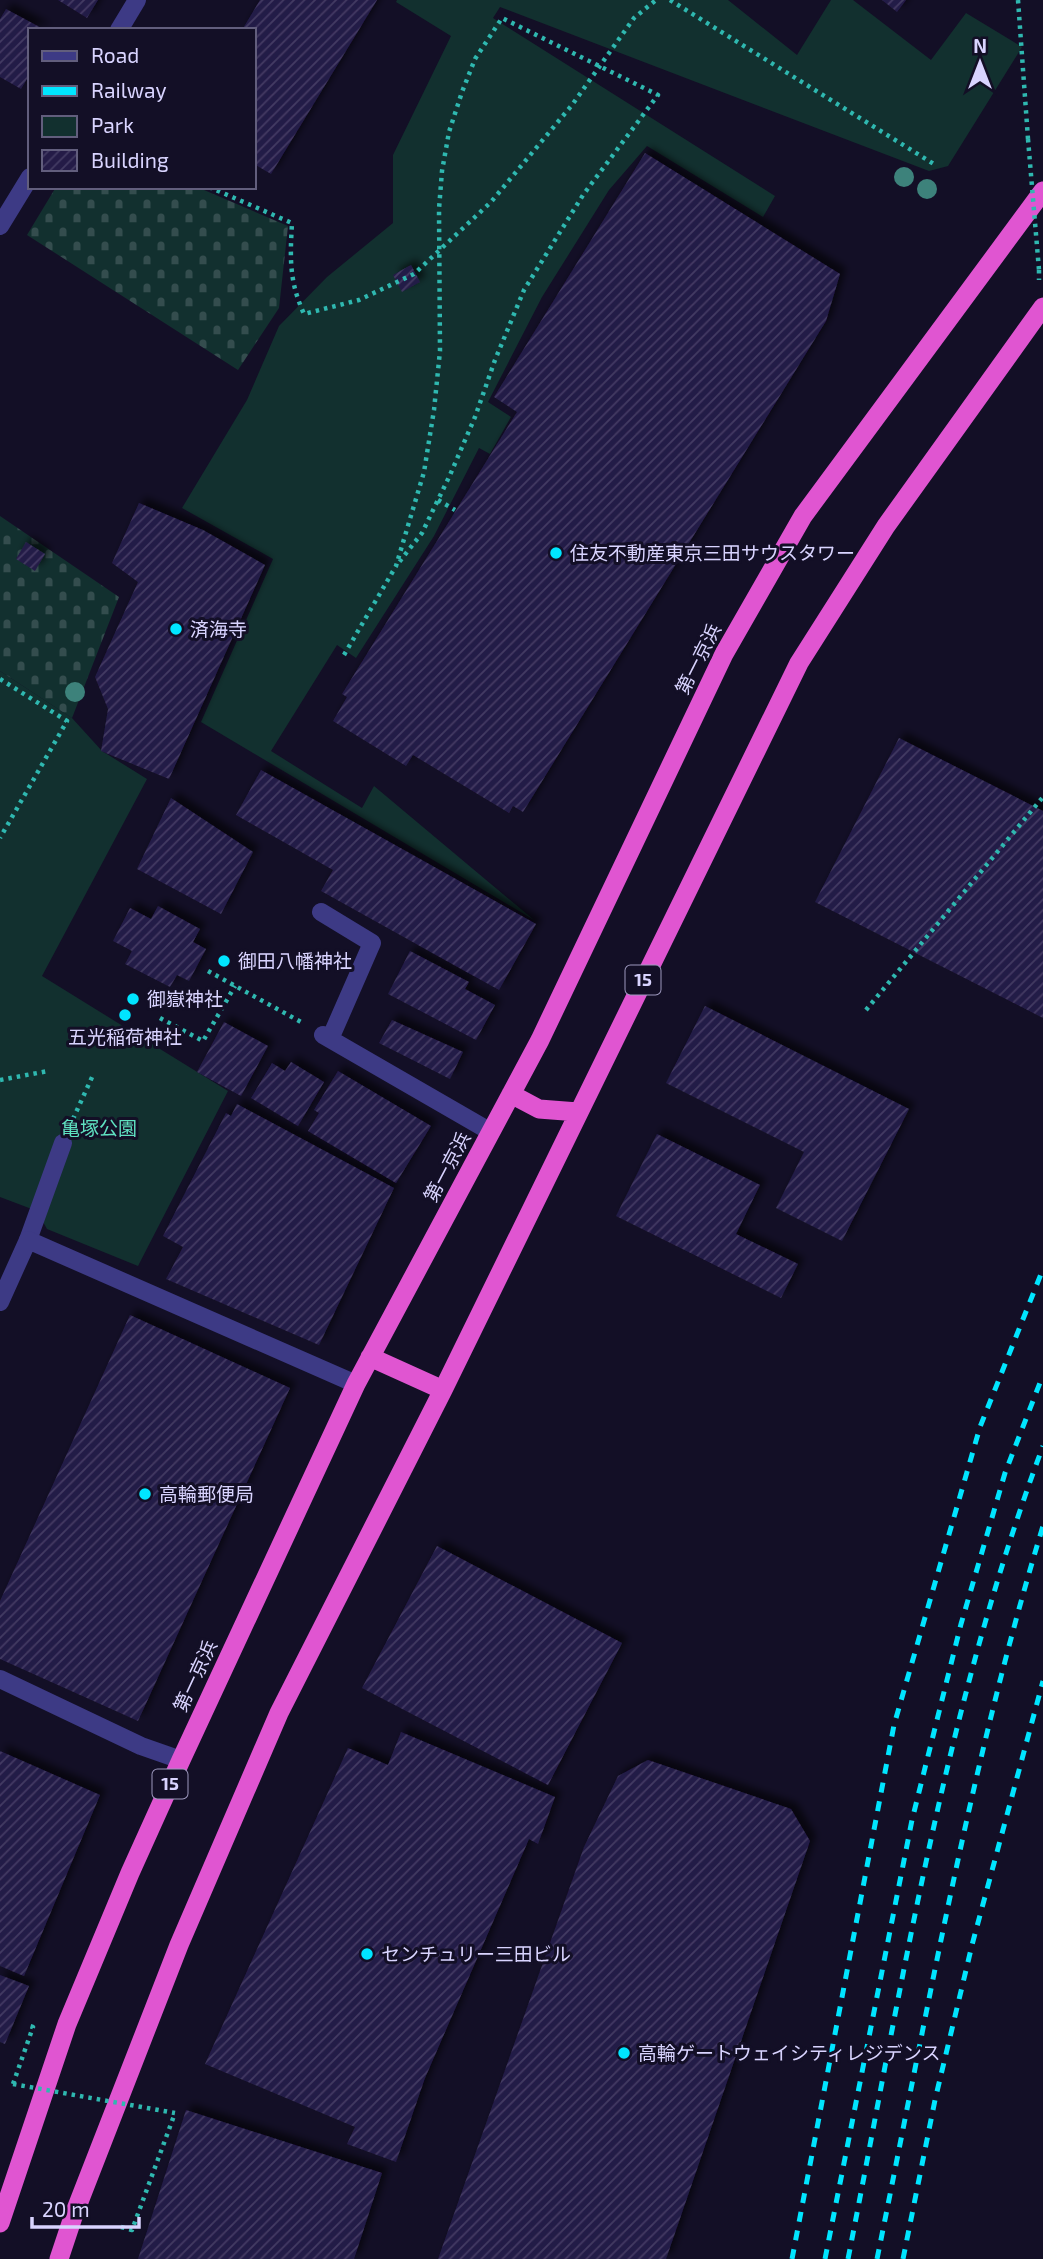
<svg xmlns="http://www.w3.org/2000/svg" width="1043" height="2259" viewBox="0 0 1043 2259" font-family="'Exo 2','Noto Sans JP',sans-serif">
	<defs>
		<pattern id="cemetery-stones" width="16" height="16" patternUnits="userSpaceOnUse" patternTransform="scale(1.75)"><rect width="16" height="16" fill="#12302f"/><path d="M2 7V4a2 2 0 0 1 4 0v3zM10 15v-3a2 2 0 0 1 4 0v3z" fill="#344d4e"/></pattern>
		<pattern id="building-hatch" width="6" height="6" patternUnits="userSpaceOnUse" patternTransform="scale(1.75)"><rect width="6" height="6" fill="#241b47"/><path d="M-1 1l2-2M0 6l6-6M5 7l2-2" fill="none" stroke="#433b63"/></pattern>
		<filter id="shadow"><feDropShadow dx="6" dy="-6" stdDeviation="3.5" flood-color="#0009"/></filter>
	</defs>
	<rect width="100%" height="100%" fill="#130f26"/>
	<!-- green -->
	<path fill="#12302f" d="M397 0H728L797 55 831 0H853L931 60 966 13 1022 47 948 166 929 171 500 7 493 18 775 196 763 217 647 146 609 190 542 297 488 402 511 417 490 454 479 448 434 536 356 658 337 645 271 751 362 808 374 786 534 920 201 722 273 559 182 508 247 400 279 326 327 277 393 223V155L451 36 396 2Z
		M0 671 72 718 102 751 147 779 42 976 228 1091 138 1266 47 1229 37 1211 0 1197Z"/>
	<!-- cemetery -->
	<path fill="url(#cemetery-stones)" d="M56 187H197L288 226 279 308 238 370 27 235Z
		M0 516 119 597 72 718 0 671Z"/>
	<!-- building -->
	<path fill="url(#building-hatch)" filter="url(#shadow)" d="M58 0H98L87 18Z
		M260 0H377L271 174 254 164V30H242Z
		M882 0H906L897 12Z
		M6 9 45 30H30V74L21 89 0 77V19Z
		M645 153 840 274 826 321 523 812 513 806 509 813 413 755 406 766 333 721 347 697 342 694 517 412 494 397Z
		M411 265 420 282 402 292 393 275Z
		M139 503 203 530 265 565 169 779 101 751 108 709 95 677 138 582 112 563Z
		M26 542 45 554 35 571 16 559Z
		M899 738 1043 811V1018L815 902Z
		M261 770 536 924 499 990 321 891 333 870 236 815Z
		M171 798 253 852 221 914 137 869Z
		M158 906 200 929 193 942 206 949 189 981 177 975 170 987 125 964 132 951 113 941 130 908 151 919Z
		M410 951 469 982 465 989 495 1005 476 1040 388 994Z
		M705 1006 909 1109 842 1241 776 1208 804 1152 666 1083Z
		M392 1020 463 1052 450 1079 379 1043Z
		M224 1022 268 1046 241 1096 197 1072Z
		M291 1062 324 1082 298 1126 251 1098 272 1063 285 1071Z
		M338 1071 431 1126 396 1183 308 1131 319 1113 314 1110Z
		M237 1104 394 1188 319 1345 166 1279 183 1247 163 1236 226 1113 231 1116Z
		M657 1134 760 1185 736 1234 798 1264 781 1298 616 1216Z
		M130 1315 290 1388 138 1721 0 1659V1601Z
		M437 1546 622 1643 548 1785 362 1688Z
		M401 1732 555 1797 538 1844 529 1839 425 2078 396 2162 347 2144 355 2127 205 2064 348 1748 388 1765Z
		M0 1751 100 1795 24 1976 0 1966Z
		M648 1760 791 1809 810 1841 666 2259H438L584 1847 618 1776Z
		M0 1975 29 1986 5 2044 0 2042Z
		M186 2110 382 2173 354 2259H138Z"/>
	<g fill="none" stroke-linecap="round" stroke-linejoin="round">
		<!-- path -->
		<path stroke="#2fb8b0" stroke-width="4.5" stroke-dasharray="3.5 5" stroke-linecap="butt" d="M670 0 937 166
			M1018 0 1028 139
			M209 187 292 223C290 258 289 281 304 314L359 300 414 274 491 202 572 105 634 18 656 0
			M1039 270V280
			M438 500 455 510
			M344 655 396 566 424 472 434 410 440 351 439 209 442 171 449 132 462 92 475 59 502 18 658 95 583 195 524 290 495 360 475 417 450 475 422 533 396 566
			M0 679 67 721 0 838
			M208 971 301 1022
			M866 1010 1043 797
			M160 1018 203 1041 235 986
			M78 1032 109 1044 113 1038
			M0 1080 48 1071
			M73 1119 93 1075
			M13 2084 33 2027 26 2025
			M121 2227 132 2230 175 2113"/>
		<!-- service -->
		<path stroke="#3d3a85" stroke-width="18" d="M321 912 372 943 330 1039
			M323 1035 491 1132"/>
		<!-- pedestrian -->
		<path stroke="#3d3a85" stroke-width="18" d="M28 1240 63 1143"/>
		<!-- minor -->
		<path stroke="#3d3a85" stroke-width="18" d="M0 1302 28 1240 356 1384
			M0 1679 141 1746 181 1760"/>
		<!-- tertiary -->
		<path stroke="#3d3a85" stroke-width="18" d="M119 30 137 0
			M0 226 30 177"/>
		<!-- trunk -->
		<path stroke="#e055d1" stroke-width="19" d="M511 1094 539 1109 578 1112
			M370 1357 443 1390
			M0 2223 67 2024 130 1873 181 1760 356 1384 540 1040 724 654 803 516 1043 191
			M59 2259 73 2217 179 1945 279 1713 443 1390 799 663 886 526 1043 307"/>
		<!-- rail -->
		<path stroke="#00e5ff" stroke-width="5" stroke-dasharray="10 9" stroke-linecap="butt" d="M792 2259 894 1725 980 1427 1043 1269
			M825 2259 912 1820 961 1624 1005 1473 1043 1375
			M848 2259C902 1986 945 1708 1043 1446
			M877 2259C927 2014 970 1766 1043 1526
			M903 2259 935 2100 972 1945 1043 1681"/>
		<!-- path-bridge -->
		<path stroke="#2fb8b0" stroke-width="4.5" stroke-dasharray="3.5 5" stroke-linecap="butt" d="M1028 139 1039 270
			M13 2084 175 2113"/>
	</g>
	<!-- trees -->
	<g fill="#3d827b">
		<circle cx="904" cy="177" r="10"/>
		<circle cx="927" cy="189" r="10"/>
		<circle cx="75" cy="692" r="10"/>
	</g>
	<!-- markers -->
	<g fill="#00e5ff" stroke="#130f26" stroke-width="2.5">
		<circle cx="556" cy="553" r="7"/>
		<circle cx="176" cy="629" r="7"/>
		<circle cx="224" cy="961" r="7"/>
		<circle cx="133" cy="999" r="7"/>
		<circle cx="125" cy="1015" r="7"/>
		<circle cx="145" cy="1494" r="7"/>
		<circle cx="367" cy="1954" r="7"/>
		<circle cx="624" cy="2053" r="7"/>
	</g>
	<g text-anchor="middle" stroke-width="6" stroke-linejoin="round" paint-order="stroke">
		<!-- shield labels -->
		<g fill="#130f26" stroke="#9e99be" stroke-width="2">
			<rect x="625.5" y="965.5" width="35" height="29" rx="5"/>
			<rect x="152.5" y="1769.5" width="35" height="29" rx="5"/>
		</g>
		<g font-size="18" font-weight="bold" fill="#d9d4ff">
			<text x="643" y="986">15</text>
			<text x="170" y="1790">15</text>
		</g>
		<!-- poi labels -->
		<g font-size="19" fill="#d9d4ff" stroke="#130f26" text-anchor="start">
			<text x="570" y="560">住友不動産東京三田サウスタワー</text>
			<text x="190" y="636">済海寺</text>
			<text x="238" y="968">御田八幡神社</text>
			<text x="147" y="1006">御嶽神社</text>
			<text x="125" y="1044" text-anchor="middle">五光稲荷神社</text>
			<text x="159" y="1501">高輪郵便局</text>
			<text x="381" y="1961">センチュリー三田ビル</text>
			<text x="638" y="2060">高輪ゲートウェイシティレジデンス</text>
		</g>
		<!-- street labels -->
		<g font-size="19" fill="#d9d4ff" stroke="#130f26">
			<text transform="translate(698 659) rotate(-63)" y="7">第一京浜</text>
			<text transform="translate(447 1167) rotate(-62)" y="7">第一京浜</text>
			<text transform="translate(195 1676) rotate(-65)" y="7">第一京浜</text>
		</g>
		<!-- park labels -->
		<g font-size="19" fill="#5fe0c0" stroke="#130f26">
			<text x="99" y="1135">亀塚公園</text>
		</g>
	</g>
	<!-- legend -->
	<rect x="28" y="28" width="228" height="161" fill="#130f26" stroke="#625e7d" stroke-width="2"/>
	<rect x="42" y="51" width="35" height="10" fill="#3d3a85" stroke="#625e7d" stroke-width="2"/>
	<text x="91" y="63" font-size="21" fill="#d9d4ff">Road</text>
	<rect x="42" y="86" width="35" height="10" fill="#00e5ff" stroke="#625e7d" stroke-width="2"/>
	<text x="91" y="98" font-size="21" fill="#d9d4ff">Railway</text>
	<rect x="42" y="116" width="35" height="21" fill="#12302f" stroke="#625e7d" stroke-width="2"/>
	<text x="91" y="133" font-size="21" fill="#d9d4ff">Park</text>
	<rect x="42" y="150" width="35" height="21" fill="url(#building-hatch)" stroke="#625e7d" stroke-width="2"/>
	<text x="91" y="168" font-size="21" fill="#d9d4ff">Building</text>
	<!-- north arrow -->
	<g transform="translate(980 63)" stroke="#130f26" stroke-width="5" paint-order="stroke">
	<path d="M0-5L12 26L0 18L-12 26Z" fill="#d9d4ff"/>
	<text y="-10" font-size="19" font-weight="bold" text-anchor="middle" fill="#d9d4ff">N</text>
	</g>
	<!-- scale -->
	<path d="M32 2217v10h107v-10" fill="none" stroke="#d9d4ff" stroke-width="3.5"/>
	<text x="42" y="2217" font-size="21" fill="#d9d4ff" stroke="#130f26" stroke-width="5" paint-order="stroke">20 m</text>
</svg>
